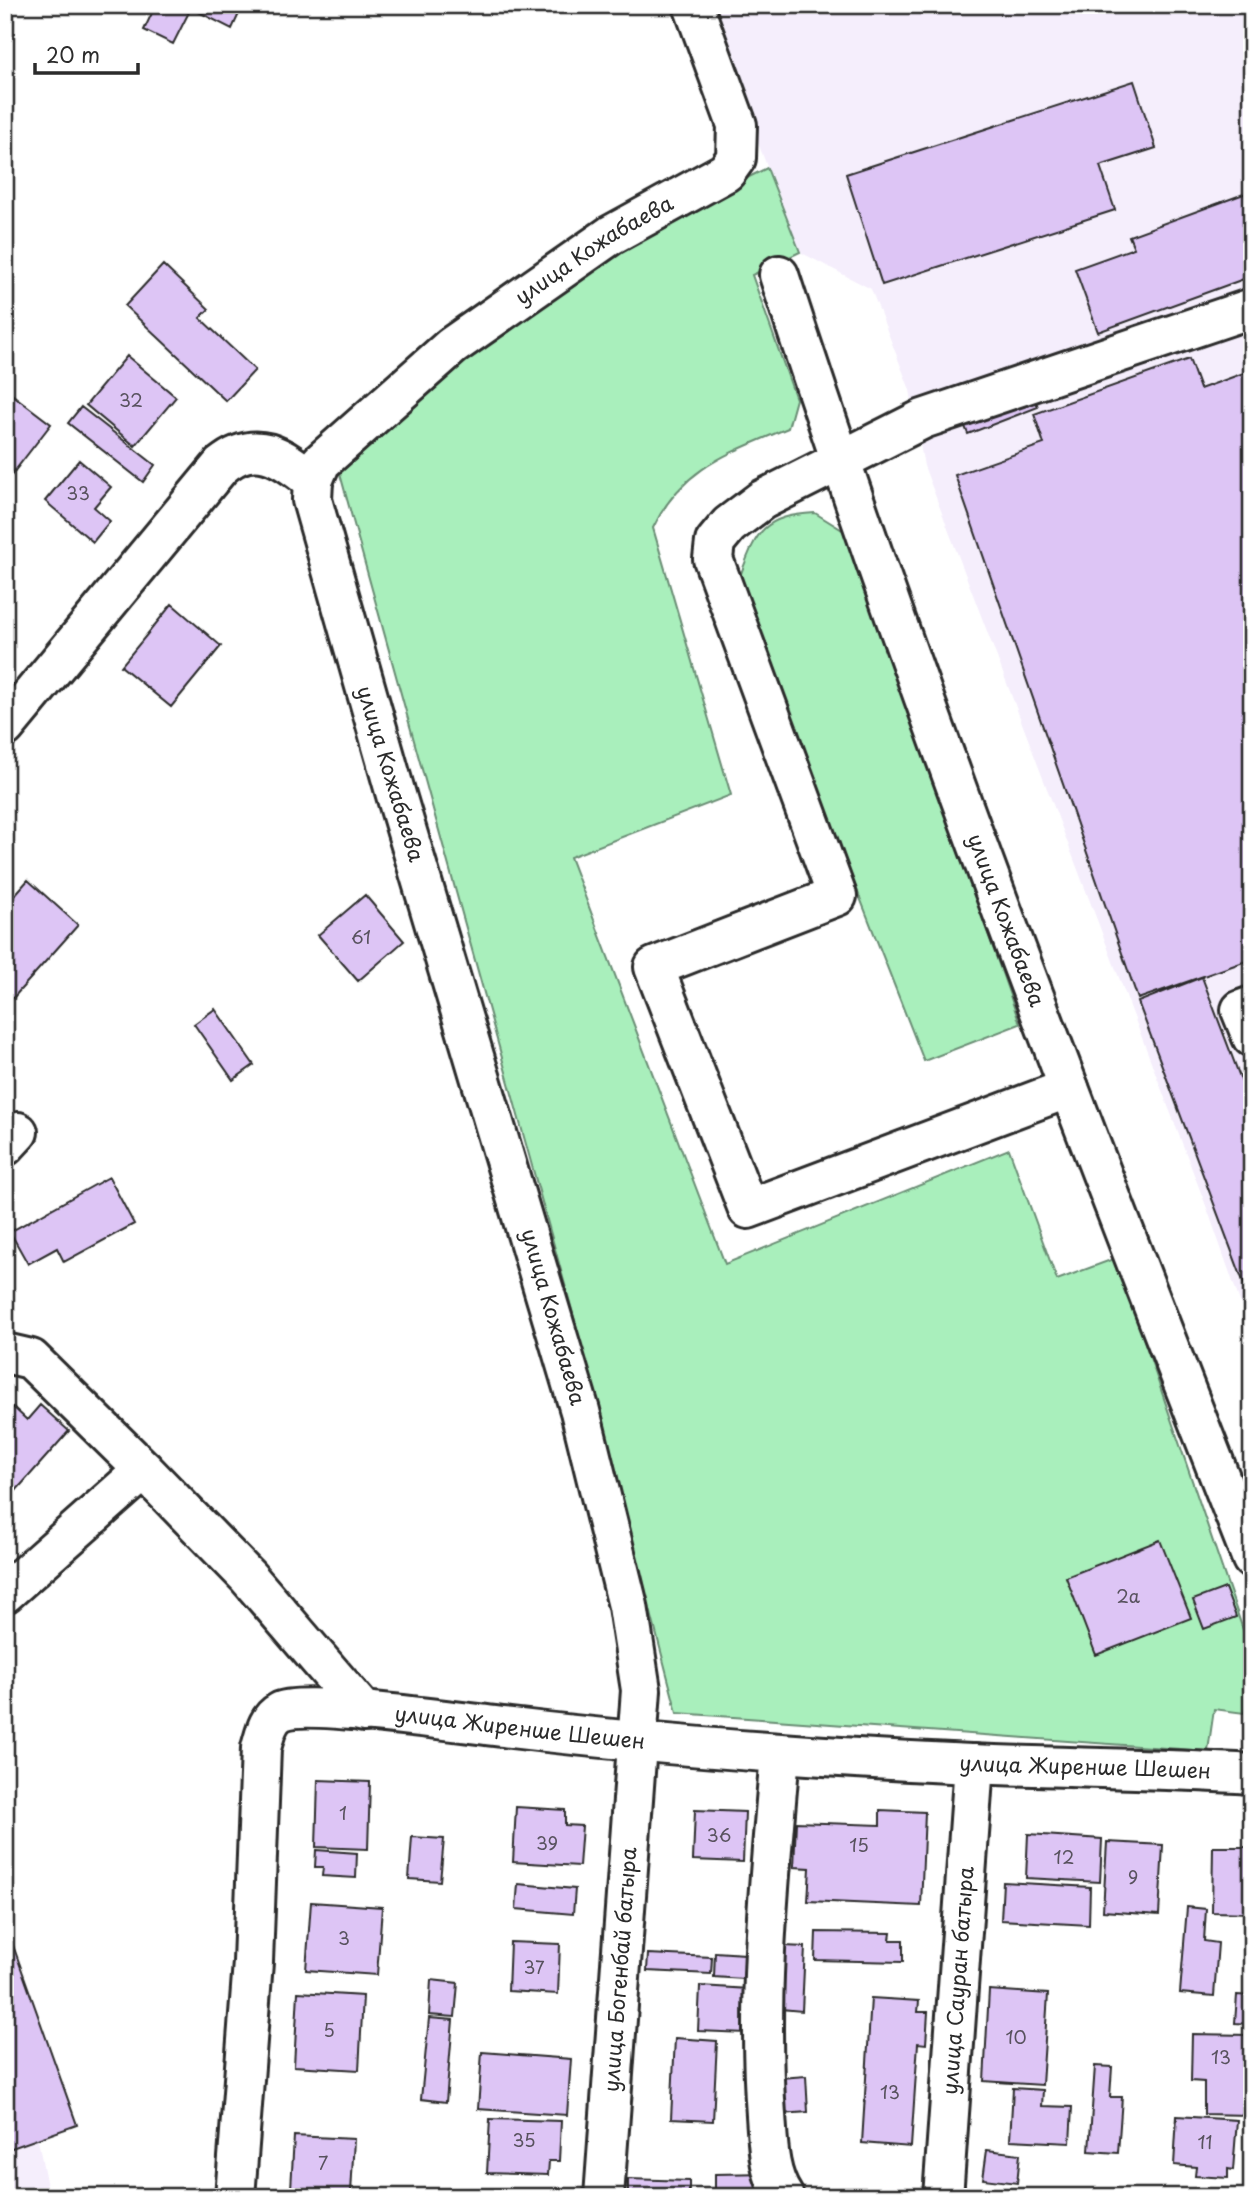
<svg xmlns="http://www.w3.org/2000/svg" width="1257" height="2202" viewBox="0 0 1257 2202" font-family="'Playpen Sans',sans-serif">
	<rect width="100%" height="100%" fill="#fff"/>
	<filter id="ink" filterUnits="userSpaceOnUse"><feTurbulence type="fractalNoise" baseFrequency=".0143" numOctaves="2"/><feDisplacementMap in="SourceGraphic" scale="14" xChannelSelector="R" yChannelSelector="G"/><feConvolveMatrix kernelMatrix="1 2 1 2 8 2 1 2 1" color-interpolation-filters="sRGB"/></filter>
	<g filter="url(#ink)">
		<!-- built -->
		<path fill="#f5eefc" d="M705 5H1252V1336L1208 1211 924 466 910 390 871 289 800 252Z
			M5 1945 34 2119 49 2197H5Z"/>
		<!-- green -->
		<path fill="#a9efbc" stroke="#6a8d74" stroke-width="2" d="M767 168 800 252 752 275 796 399 788 428C730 453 682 467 653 528L731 795 570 857 725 1264 1009 1149 1057 1280 1116 1258 1252 1656V1691L1244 1713 1214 1709 1208 1751 677 1713 575 1321 337 463 595 254Z
			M815 513 847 533 1020 1024 924 1061 737 584C756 535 758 516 815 513Z"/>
		<!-- building -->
		<path fill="#ddc5f5" stroke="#2b2b2b" stroke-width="2" d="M136 5H243L232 29 191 8 173 44 144 30 152 13Z
			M1134 81 1156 148 1100 166 1115 210 882 285 846 174Z
			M1252 191V276L1098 332 1075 269 1134 248 1129 236Z
			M163 265 209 309 200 318 255 370 226 401 125 306Z
			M127 356 176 397 135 446 86 405Z
			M1189 359 1200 389 1252 370V959L1138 999 955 475 1044 444 1034 414Z
			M1030 385 1038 407 968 434 959 411Z
			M5 389 51 424 10 477 5 473Z
			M81 407 155 465 143 482 68 423Z
			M79 460 111 487 94 507 110 521 93 542 45 501Z
			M172 604 221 646 171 707 121 666Z
			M28 880 78 925 5 1007V906Z
			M365 895 404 941 358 981 318 935Z
			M1202 977 1252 1109V1305L1138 1002Z
			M215 1009 254 1065 233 1080 194 1024Z
			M109 1177 134 1224 64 1262 57 1248 28 1264 10 1232Z
			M40 1405 69 1431 5 1503V1416L13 1407 27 1420Z
			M1160 1540 1191 1618 1096 1655 1066 1577Z
			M1225 1588 1236 1617 1204 1629 1193 1600Z
			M318 1780 370 1782 368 1849 316 1847Z
			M516 1807 565 1810V1825L582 1826 579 1866 513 1862Z
			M695 1810 745 1812 743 1862 693 1860Z
			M880 1810 925 1812 921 1906 808 1901 810 1868 794 1867 796 1822 880 1825Z
			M1246 1811H1252V1835H1246Z
			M1028 1834 1102 1839 1100 1882 1026 1878Z
			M412 1837 444 1839 440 1881 409 1879Z
			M1107 1842 1163 1845 1159 1915 1103 1911Z
			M1213 1847H1252V1913L1212 1912Z
			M316 1850 357 1853 356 1878 322 1876 323 1867H315Z
			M1003 1882 1090 1887 1089 1925 1001 1920Z
			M518 1884 575 1889 573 1914 516 1909Z
			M311 1902 382 1907 377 1975 306 1970Z
			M1187 1907 1206 1909 1204 1941 1218 1943 1214 1996 1180 1993Z
			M5 1923 77 2125 9 2149 5 2140Z
			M816 1932 891 1933 890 1940H903V1962L815 1960Z
			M510 1942 560 1944 558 1994 508 1991Z
			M784 1946 805 1947 802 2011 781 2009Z
			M715 1952 760 1955 759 1980 714 1977Z
			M648 1954 712 1957 711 1974 647 1971Z
			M431 1980 458 1983 455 2017 429 2015Z
			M700 1986 749 1989 747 2033 698 2031Z
			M989 1990 1048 1994 1042 2085 984 2081Z
			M298 1992 363 1996 359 2070 294 2066Z
			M1237 1995 1252 1996V2024L1235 2023Z
			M871 1998 919 2001 918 2012H928L926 2044 918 2043 911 2147 862 2143Z
			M429 2018 453 2020 446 2102 421 2099Z
			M1192 2034 1250 2035 1249 2115 1204 2114V2082L1191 2081Z
			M675 2038 717 2041 713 2121 671 2119Z
			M482 2052 571 2059 567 2115 478 2109Z
			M1095 2066 1112 2067 1110 2097H1122L1118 2153 1089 2151Z
			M806 2076 808 2112 782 2114 780 2078Z
			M1013 2088 1043 2090 1042 2106 1072 2107 1070 2143 1010 2140Z
			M1177 2116 1237 2120 1233 2170 1228 2169V2178L1195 2176 1196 2167 1174 2165Z
			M490 2119 561 2121 559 2161H549L548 2175 487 2173Z
			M294 2136 354 2139 351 2193 291 2189Z
			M987 2150 1020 2154 1017 2183 983 2179Z
			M768 2173V2197H715V2174Z
			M628 2179 689 2181V2197H628Z
			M987 2192 1038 2195V2197H987Z"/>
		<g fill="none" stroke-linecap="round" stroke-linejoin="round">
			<!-- minor casing -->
			<g stroke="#2b2b2b" stroke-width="44">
				<g id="minor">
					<path id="s1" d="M779 275C919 708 1085 1134 1252 1559"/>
					<path d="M5 727 221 466C256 437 281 456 313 481"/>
					<path d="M1252 1006 1241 1010 1252 1037"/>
					<path d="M1069 1088 748 1209 654 967 837 896 713 559 715 542 729 525 762 500 923 419 1252 308"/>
					<path d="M5 1146 18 1132"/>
					<path d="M5 1353 31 1359 144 1470 248 1577 364 1712"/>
					<path d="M5 1593 144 1470"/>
					<path d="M780 1754C770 1874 757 1994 766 2115 768 2142 768 2174 784 2197"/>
					<path id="s2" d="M235 2197 253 1962 261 1748C265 1735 267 1719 280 1712 303 1699 475 1724 511 1728 664 1746 817 1757 971 1764 1065 1768 1158 1768 1252 1774"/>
					<path id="s3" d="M604 2197 641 1690 628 1606 580 1411 396 795 312 500 313 481 321 462 452 346 611 235 726 172 736 158 737 125 693 5"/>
					<path id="s4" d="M943 2197 974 1764"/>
				</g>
			</g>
			<!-- minor -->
			<use href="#minor" stroke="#fff" stroke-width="38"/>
		</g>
	</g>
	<g text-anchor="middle" stroke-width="7" stroke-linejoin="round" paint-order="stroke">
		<!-- number labels -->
		<g font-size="18" fill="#58525e">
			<text x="131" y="407">32</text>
			<text x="78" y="500">33</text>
			<text x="361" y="944">61</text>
			<text x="1128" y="1603">2а</text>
			<text x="343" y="1820">1</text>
			<text x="719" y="1842">36</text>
			<text x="547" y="1850">39</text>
			<text x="859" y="1852">15</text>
			<text x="1064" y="1864">12</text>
			<text x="1133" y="1884">9</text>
			<text x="344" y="1945">3</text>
			<text x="534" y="1974">37</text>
			<text x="329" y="2037">5</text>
			<text x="1016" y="2044">10</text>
			<text x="1221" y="2064">13</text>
			<text x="890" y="2099">13</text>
			<text x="524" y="2147">35</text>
			<text x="1205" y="2149">11</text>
			<text x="323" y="2170">7</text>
		</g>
		<!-- street labels -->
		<g font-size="21" fill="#2b2b2b" stroke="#fff">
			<text dy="7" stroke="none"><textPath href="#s3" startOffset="2130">улица Кожабаева</textPath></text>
			<text transform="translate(390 774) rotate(73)" y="7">улица Кожабаева</text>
			<text dy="7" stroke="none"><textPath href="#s1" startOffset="684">улица Кожабаева</textPath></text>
			<text transform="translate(553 1317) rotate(74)" y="7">улица Кожабаева</text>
			<text dy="7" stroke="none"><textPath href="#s2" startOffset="733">улица Жиренше Шешен</textPath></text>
			<text dy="7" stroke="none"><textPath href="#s2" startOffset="1300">улица Жиренше Шешен</textPath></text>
			<text dy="7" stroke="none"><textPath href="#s3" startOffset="228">улица Богенбай батыра</textPath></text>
			<text dy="7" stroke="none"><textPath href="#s4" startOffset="217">улица Сауран батыра</textPath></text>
		</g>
	</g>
	<!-- margin -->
	<rect width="1257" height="2202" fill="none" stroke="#fff" stroke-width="28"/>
	<rect x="14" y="14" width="1229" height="2174" fill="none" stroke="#2b2b2b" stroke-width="2.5" filter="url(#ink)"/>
	<!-- scale -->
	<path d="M35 63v10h103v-10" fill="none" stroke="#2b2b2b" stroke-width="3.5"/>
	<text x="46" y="63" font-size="21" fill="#2b2b2b" stroke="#ffffff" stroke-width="5" paint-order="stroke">20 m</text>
</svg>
